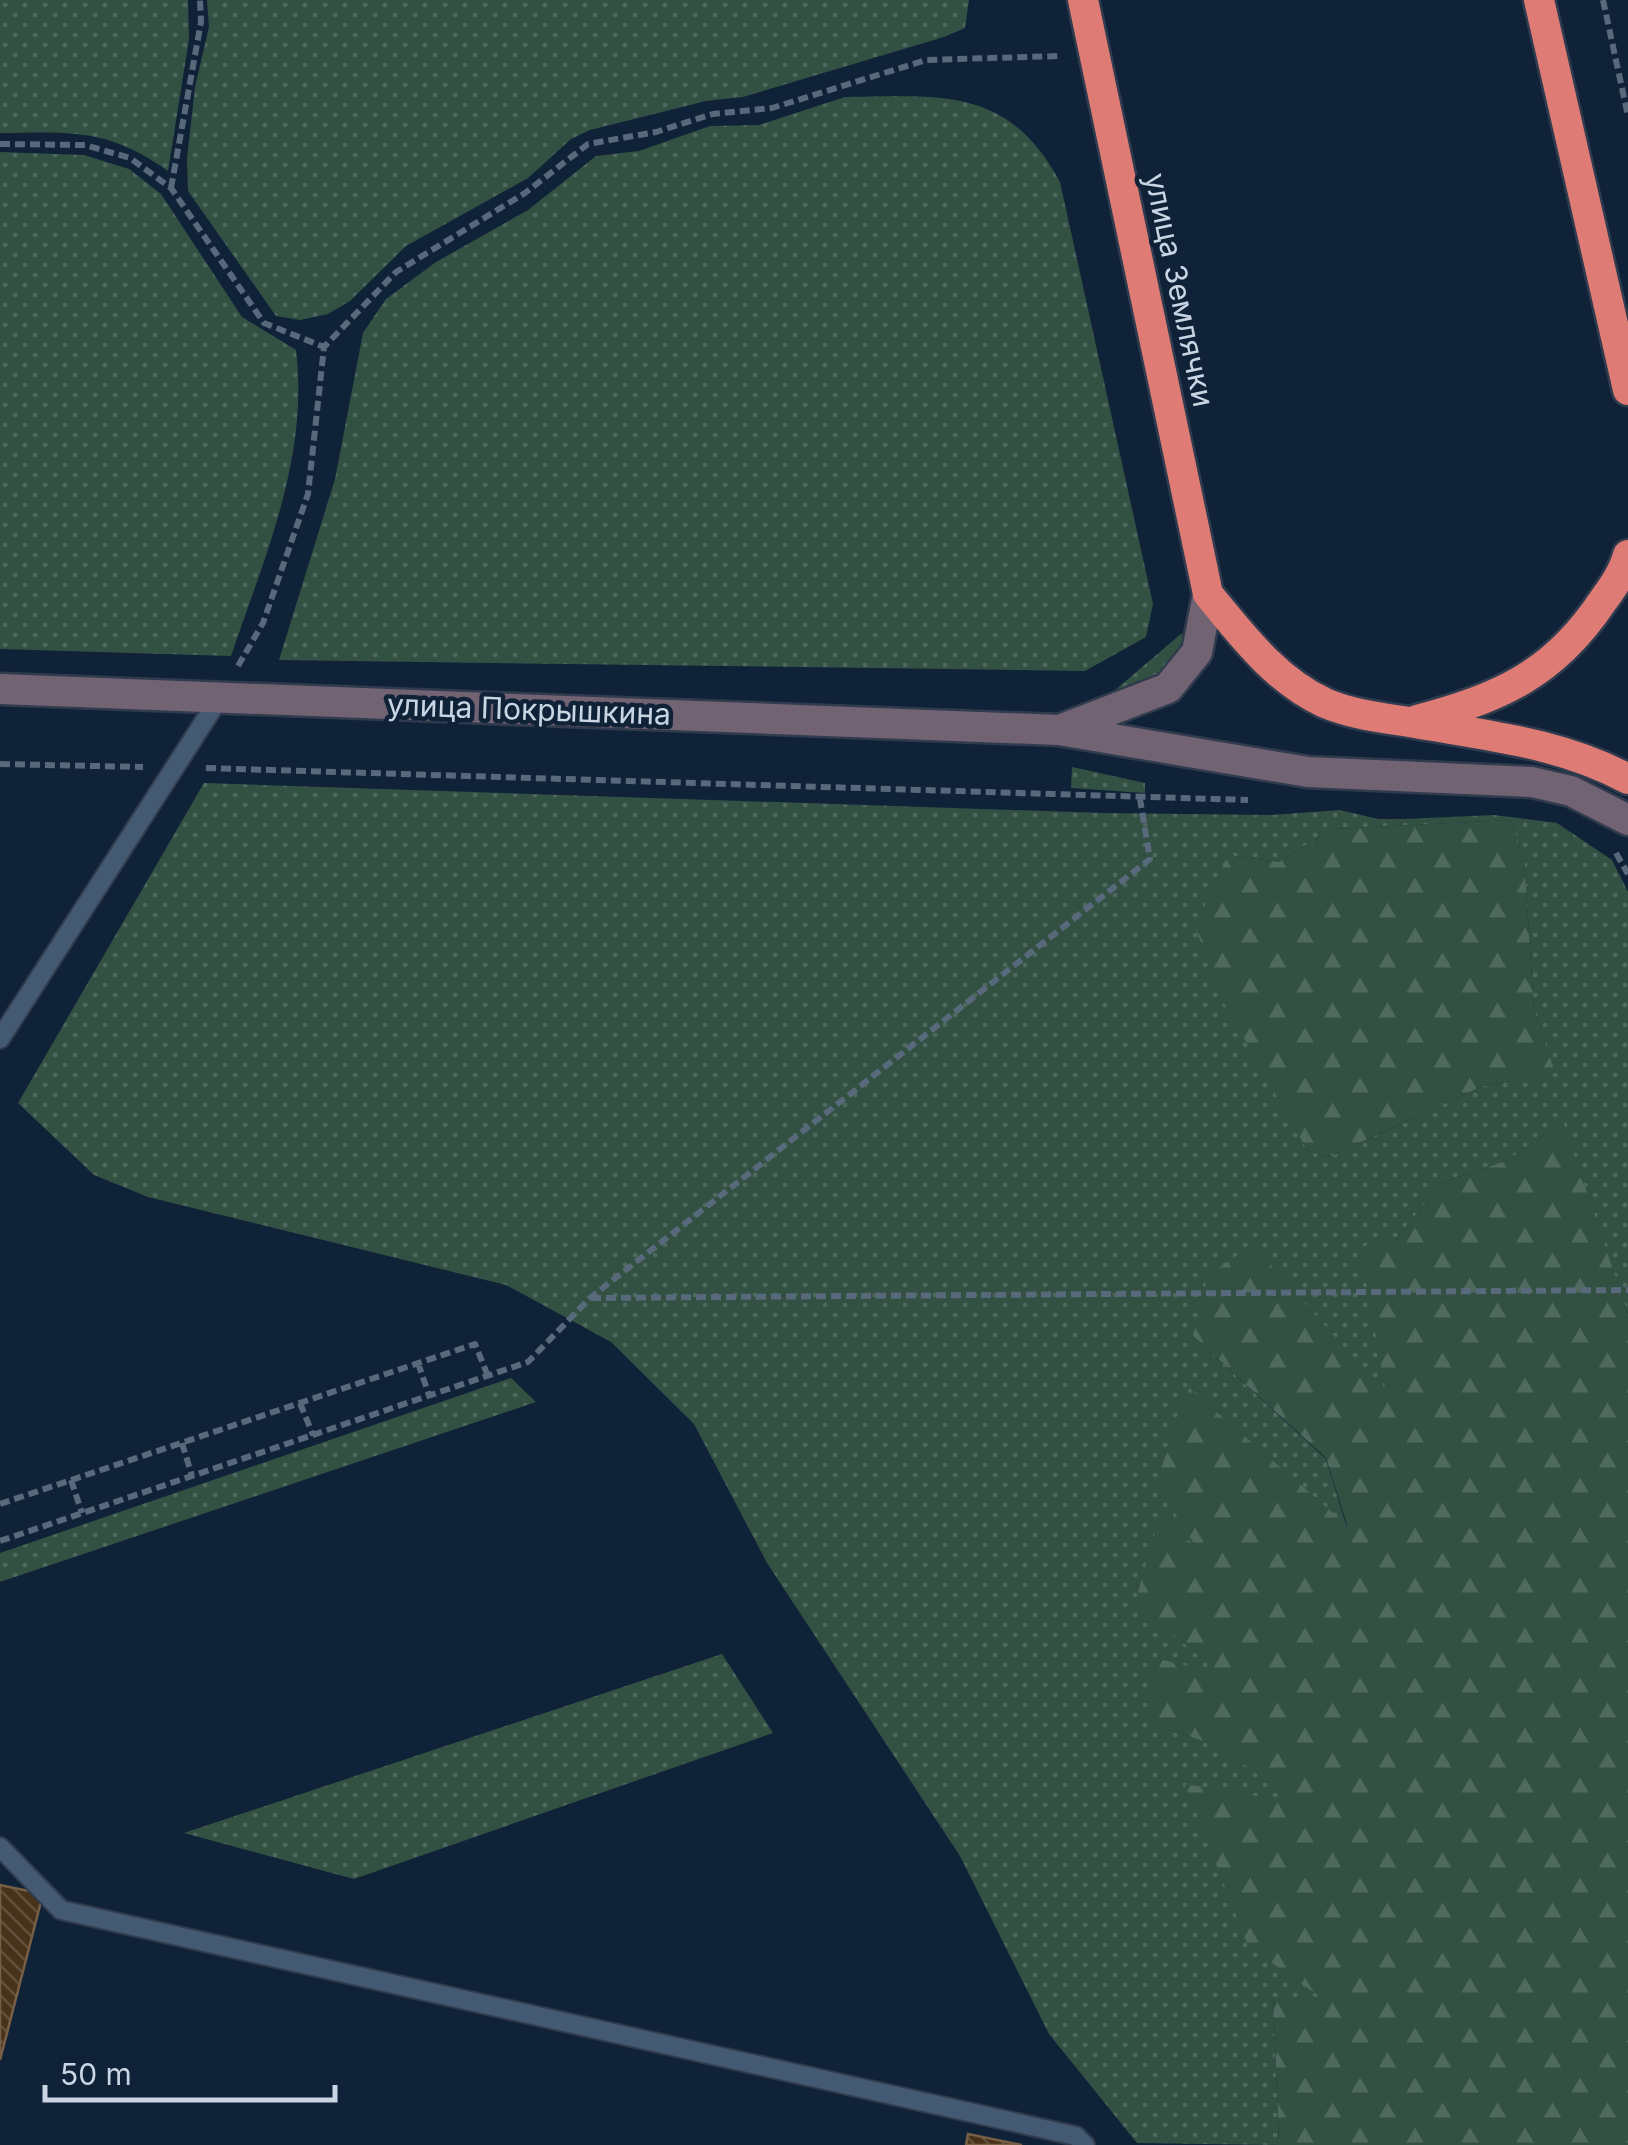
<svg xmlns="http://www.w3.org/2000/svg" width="1628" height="2145" viewBox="0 0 1628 2145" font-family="Inter,sans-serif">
	<defs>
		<pattern id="grass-dots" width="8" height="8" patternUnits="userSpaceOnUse" patternTransform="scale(2.5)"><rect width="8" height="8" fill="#335143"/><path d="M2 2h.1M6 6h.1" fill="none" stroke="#4f695e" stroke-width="1.8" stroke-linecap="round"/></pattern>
		<pattern id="forest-firs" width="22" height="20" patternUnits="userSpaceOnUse" patternTransform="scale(2.5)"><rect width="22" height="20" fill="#335143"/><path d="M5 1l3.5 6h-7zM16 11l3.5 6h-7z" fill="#4f695e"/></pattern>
		<pattern id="building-back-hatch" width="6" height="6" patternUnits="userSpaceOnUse" patternTransform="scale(2.5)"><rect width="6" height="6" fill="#48331a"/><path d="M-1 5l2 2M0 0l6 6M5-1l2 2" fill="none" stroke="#61503b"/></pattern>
	</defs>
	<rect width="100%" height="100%" fill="#0f2238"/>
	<!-- grass -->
	<path fill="url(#grass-dots)" fill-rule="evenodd" d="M0 0H188L189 39 168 171C108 128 71 132 0 133Z
		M207 0H969L965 28 944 37 743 97 706 101 590 130 571 139 528 178 406 246 350 301 328 314 300 320 276 316 188 191 187 159 195 87 209 27Z
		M845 97C942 96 1008 86 1060 182L1153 604 1146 637 1085 671 279 660 335 479 363 333 386 299 436 262 528 210 596 156 639 151 710 126 759 125Z
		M0 152 84 155 129 169 161 194 242 317 296 350C309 457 265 556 231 656L0 649Z
		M1182 633 1183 653 1166 673 1114 691Z
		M1072 767 1145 783V793L1071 788Z
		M204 783 1104 813 1271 815 1340 810 1378 819H1405L1494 815 1557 823 1612 860 1628 892V1314L1562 1122 1508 1160 1442 1183 1396 1239 1387 1396 1253 1246 1193 1336 1326 1459 1347 1528 1189 1389 1198 1548 1159 1519 1222 1676 1152 1724 1218 1746 1301 1804 1185 1785 1328 2002 1273 1998 1279 2145 1137 2143 1049 2034 960 1856 767 1563 694 1424 611 1342 506 1285 148 1197 94 1175 18 1103ZM1511 820 1524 860 1534 1009 1554 1073 1483 1086 1329 1157 1307 1150 1277 1095 1228 855 1279 862 1332 829Z
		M511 1378 536 1402 0 1582V1553Z
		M722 1654 773 1733 354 1879 184 1833Z"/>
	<!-- forest -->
	<path fill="url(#forest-firs)" d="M1511 820 1524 859 1534 1009 1555 1073 1483 1086 1329 1157 1307 1150 1219 994 1195 926 1228 855 1279 862 1332 829Z
		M1563 1121 1628 1314V2145H1279L1273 1997 1326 2001 1248 1946 1185 1784 1298 1803 1218 1746 1152 1724 1151 1657 1220 1674 1135 1603 1159 1518 1195 1545 1156 1483 1189 1388 1347 1525 1326 1458 1193 1336 1208 1275 1253 1245 1386 1394 1360 1247 1396 1239 1442 1183 1508 1160Z"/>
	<!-- building -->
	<path fill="url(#building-back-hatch)" stroke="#765f45" stroke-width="2.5" d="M0 1885 43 1894 0 2060Z
		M968 2134 1022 2145H966Z"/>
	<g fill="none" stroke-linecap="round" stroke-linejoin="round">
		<!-- lane casing -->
		<g stroke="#303b4e" stroke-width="22">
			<path id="lane" d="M0 1039 220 697
				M0 1847 61 1910 1076 2136 1085 2145"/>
		</g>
		<!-- secondary casing -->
		<g stroke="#303b4e" stroke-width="35">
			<path id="secondary" d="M0 689 1059 730 1308 772 1532 782 1571 791 1628 820
				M1062 729 1168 688 1197 652 1208 594"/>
		</g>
		<!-- highway casing -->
		<g stroke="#303b4e" stroke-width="35">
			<path id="highway" d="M1083 0 1208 594C1242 635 1275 680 1325 703 1353 715 1385 718 1415 723 1489 736 1561 743 1628 779
				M1539 0 1628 390
				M1417 720C1499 698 1553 675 1602 602 1613 587 1623 573 1628 555"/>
		</g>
		<!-- path -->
		<path stroke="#59697c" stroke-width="6" stroke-dasharray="10 5" stroke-linecap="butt" d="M1603 0 1628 116
			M0 144 85 145 130 158 171 188 264 323 324 347
			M171 188 201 22 200 0
			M238 666 263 623 308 494 324 347 396 272 525 193 588 144 656 132 713 114 772 108 926 60 1060 56
			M0 764 143 767
			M206 768 1248 800
			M1616 853 1628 874
			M591 1298 1628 1290
			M418 1363 429 1395
			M300 1403 313 1435
			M182 1443 192 1476
			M71 1480 82 1513
			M0 1504 475 1344 488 1376
			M0 1541 528 1362 590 1298 1150 859 1140 799"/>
		<!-- lane -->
		<use href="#lane" stroke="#445972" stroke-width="18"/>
		<!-- secondary -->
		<use href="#secondary" stroke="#726373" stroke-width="30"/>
		<!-- highway -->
		<use href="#highway" stroke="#df7b75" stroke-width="30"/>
	</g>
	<g text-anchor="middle" stroke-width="9" stroke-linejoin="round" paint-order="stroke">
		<!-- street labels -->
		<g font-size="30" fill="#cad5e4" stroke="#0f2238">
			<text transform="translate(1179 290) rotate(78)" y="10">улица Землячки</text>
			<text transform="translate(529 710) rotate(2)" y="10">улица Покрышкина</text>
		</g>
	</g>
	<!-- scale -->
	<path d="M45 2085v15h290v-15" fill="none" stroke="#cad5e4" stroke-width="5"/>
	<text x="60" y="2085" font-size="30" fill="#cad5e4" stroke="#0f2238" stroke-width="8" paint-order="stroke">50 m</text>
</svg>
